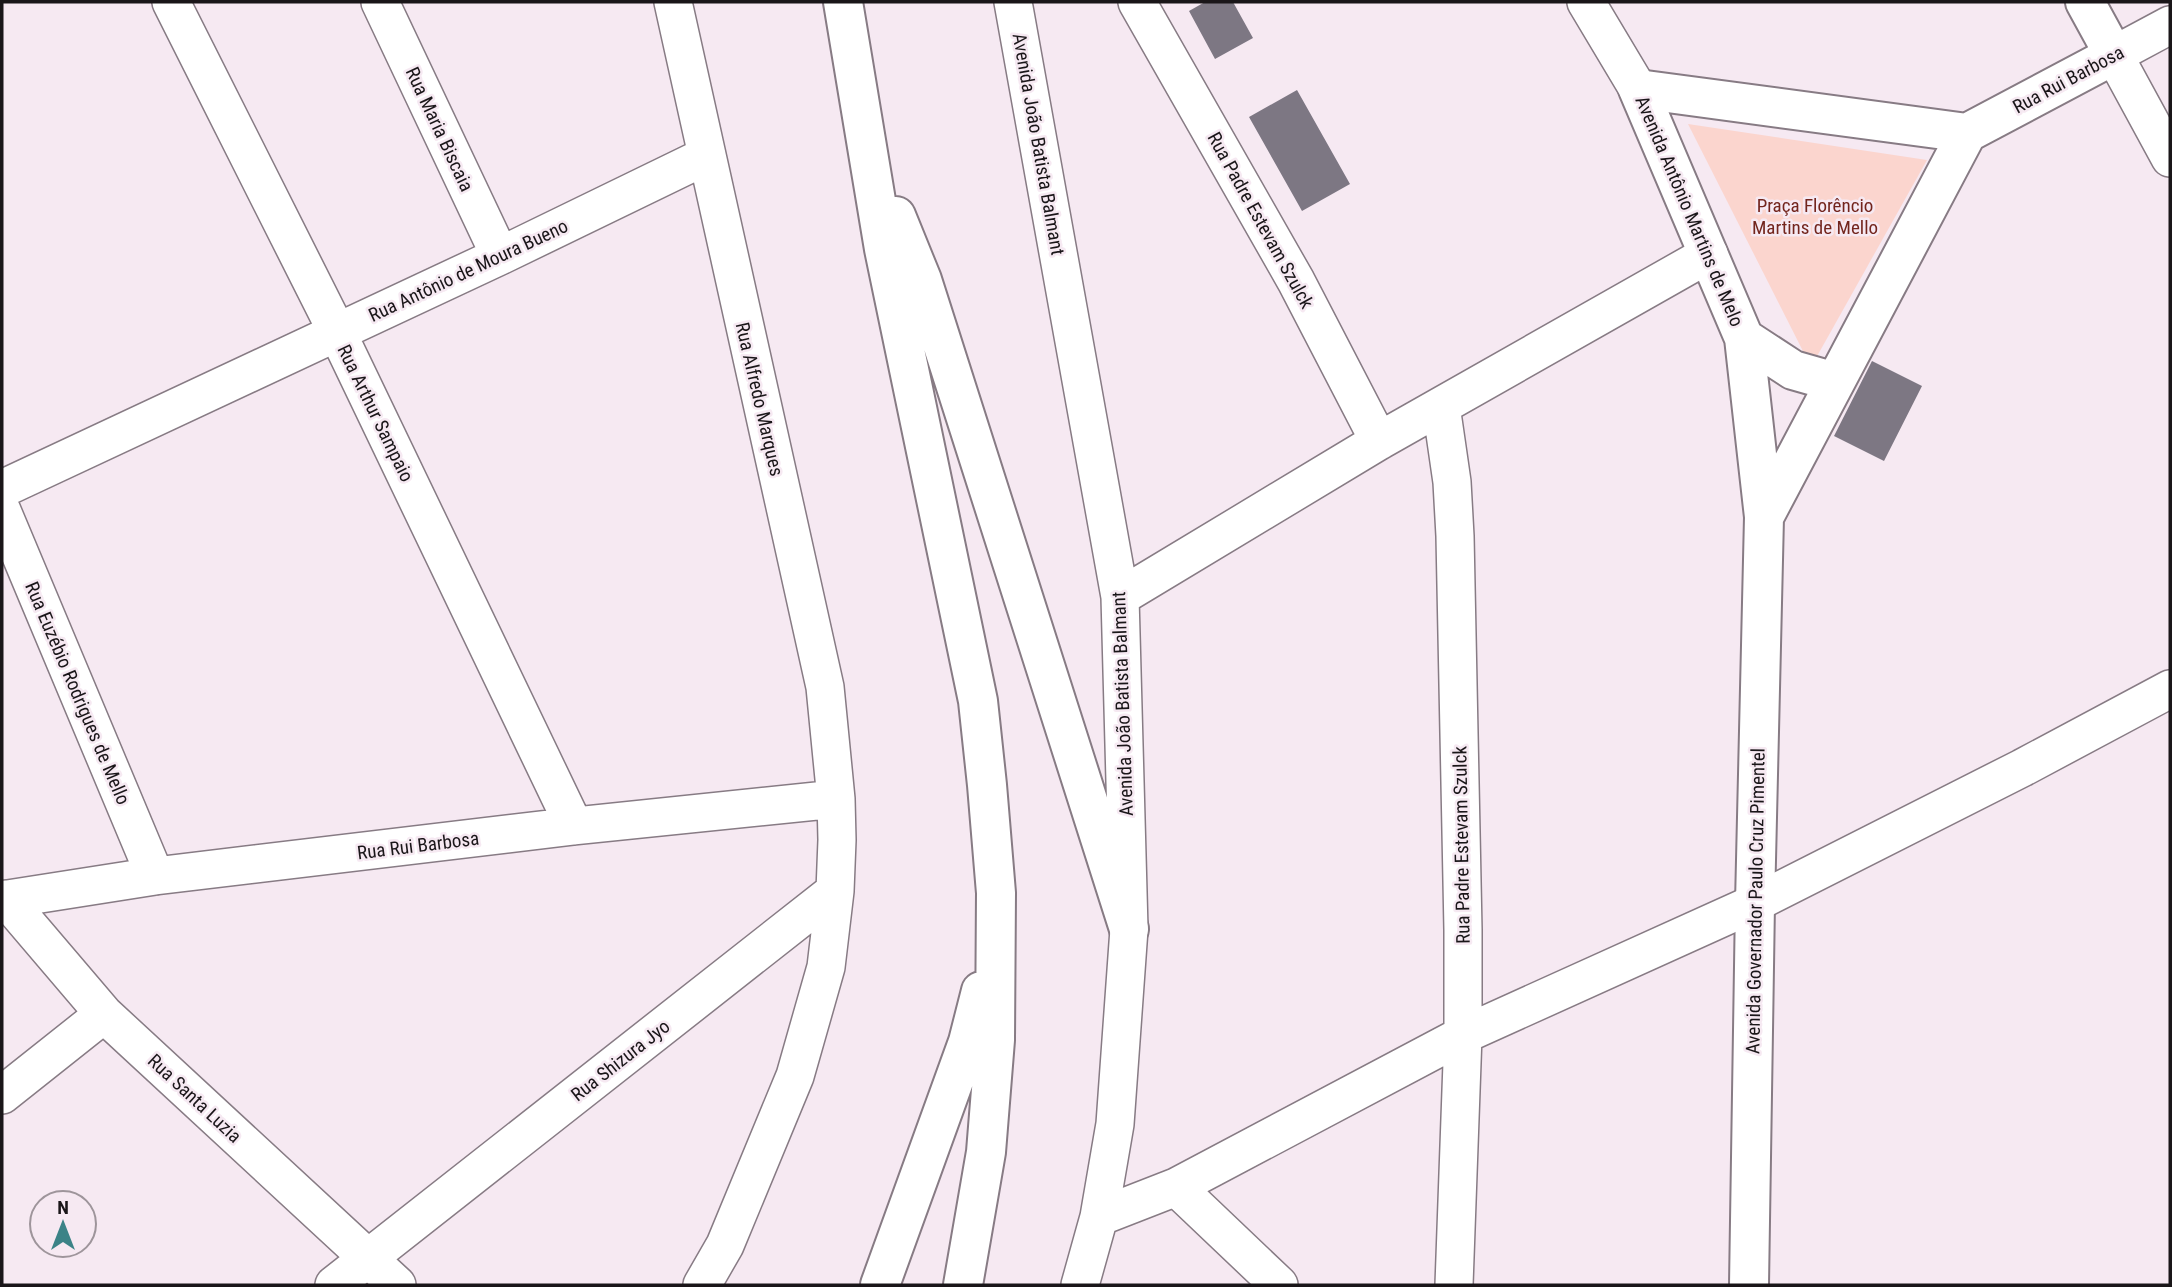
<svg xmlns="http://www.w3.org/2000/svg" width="2172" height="1287" viewBox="0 0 2172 1287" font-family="'Roboto Condensed',sans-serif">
	<rect width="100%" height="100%" fill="#f6e9f2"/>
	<!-- green -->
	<path fill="#fbd5ce" d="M1688 124 1927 160 1811 367Z"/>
	<!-- building -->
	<path fill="#7d7783" d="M1205 2H1233L1253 38 1215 59 1189 11Z
		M1297 90 1350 184 1302 211 1249 117Z
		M1872 361 1922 386 1884 461 1834 436Z"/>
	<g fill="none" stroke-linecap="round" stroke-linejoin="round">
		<!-- minor casing -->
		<g stroke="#877b84" stroke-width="40">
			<path id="minor" d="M171 2 337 332 574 826
				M380 2 500 256
				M673 2 825 687 836 799 837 840 835 891 826 967 795 1076 725 1245 702 1285
				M1013 2 1120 597 1129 929 1115 1124 1099 1217 1080 1285
				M1137 2 1296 281 1379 441
				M1586 2 1638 89
				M2170 25 2114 55 2170 158
				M1441 406 1452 482 1455 536 1463 930V1035L1454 1285
				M2 489 500 256 706 156
				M2 511 155 876
				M1120 597 1379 441 1709 254
				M6 899 104 1014 397 1285
				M2 900 155 876 574 826 836 799
				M2 1095 104 1014
				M1176 1187 1279 1285
				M1099 1217 1176 1187 1463 1035 1755 903 2022 768 2170 689
				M334 1285 835 891"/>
		</g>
		<!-- tertiary casing -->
		<g stroke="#877b84" stroke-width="42">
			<path id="tertiary" d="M1638 89 1744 338 1764 517 1755 903 1749 1285
				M1638 89 1967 133
				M1967 133 2114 55 2085 2
				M1744 338 1793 370 1835 382
				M1764 517 1967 133"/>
		</g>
		<!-- trunk casing -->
		<g stroke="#877b84" stroke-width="42">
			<path id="trunk" d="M843 2 884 249 978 701 987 785 996 893 995 1040 986 1152 963 1285
				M896 216 922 280 1129 929
				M880 1285 968 1042 981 991"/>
		</g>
		<!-- minor -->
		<use href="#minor" stroke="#fff" stroke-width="37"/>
		<!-- tertiary -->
		<use href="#tertiary" stroke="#fff" stroke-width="38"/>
		<!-- trunk -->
		<use href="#trunk" stroke="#fff" stroke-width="38"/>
	</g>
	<g text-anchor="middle" stroke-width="5" stroke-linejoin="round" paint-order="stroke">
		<!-- street labels -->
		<g font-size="19" fill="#1a1619" stroke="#f6e9f2">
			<text transform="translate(2068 79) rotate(-28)" y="7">Rua Rui Barbosa</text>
			<text transform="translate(440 129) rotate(65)" y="7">Rua Maria Biscaia</text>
			<text transform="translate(1039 144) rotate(80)" y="7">Avenida João Batista Balmant</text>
			<text transform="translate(1690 211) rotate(67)" y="7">Avenida Antônio Martins de Melo</text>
			<text transform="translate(1261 220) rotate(61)" y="7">Rua Padre Estevam Szulck</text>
			<text transform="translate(468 270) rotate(-25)" y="7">Rua Antônio de Moura Bueno</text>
			<text transform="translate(760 399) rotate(77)" y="7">Rua Alfredo Marques</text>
			<text transform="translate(376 413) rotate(64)" y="7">Rua Arthur Sampaio</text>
			<text transform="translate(78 693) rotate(67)" y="7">Rua Euzébio Rodrigues de Mello</text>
			<text transform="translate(1122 704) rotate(-92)" y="7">Avenida João Batista Balmant</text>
			<text transform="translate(418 845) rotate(-7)" y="7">Rua Rui Barbosa</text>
			<text transform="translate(1461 845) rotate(-91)" y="7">Rua Padre Estevam Szulck</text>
			<text transform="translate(1755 901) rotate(-89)" y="7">Avenida Governador Paulo Cruz Pimentel</text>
			<text transform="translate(620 1060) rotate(-38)" y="7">Rua Shizura Jyo</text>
			<text transform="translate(195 1098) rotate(43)" y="7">Rua Santa Luzia</text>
		</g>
		<!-- park labels -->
		<g font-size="19" fill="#73251d" stroke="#f6e9f2">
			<text x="1815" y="212">Praça Florêncio<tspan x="1815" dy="22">Martins de Mello</tspan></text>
		</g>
	</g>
	<!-- border -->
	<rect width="2172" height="1287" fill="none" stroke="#1a1619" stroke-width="7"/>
	<!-- north arrow -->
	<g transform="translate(63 1224)"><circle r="33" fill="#f6e9f2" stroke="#9e959b" stroke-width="2"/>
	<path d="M0-5L12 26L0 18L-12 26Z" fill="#3b8387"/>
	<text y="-10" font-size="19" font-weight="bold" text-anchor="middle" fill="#1a1619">N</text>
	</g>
</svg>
